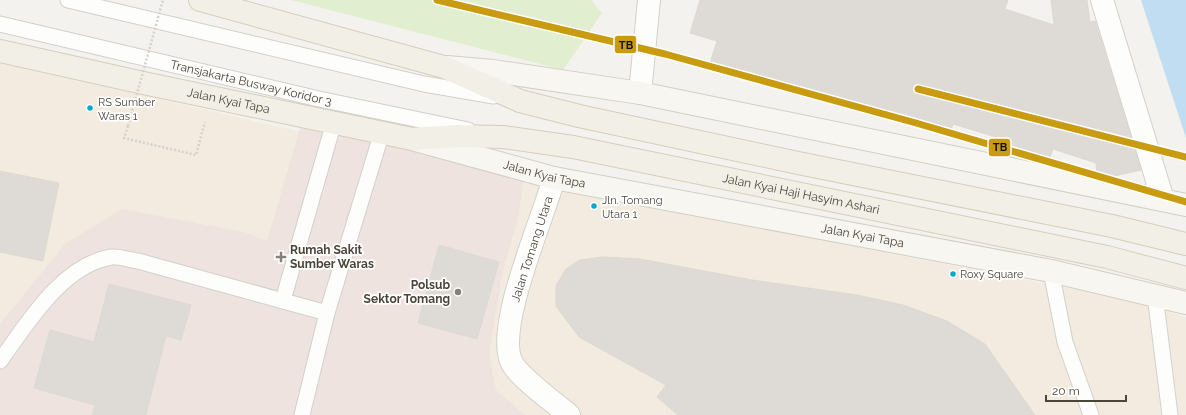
<svg xmlns="http://www.w3.org/2000/svg" width="1186" height="415" viewBox="0 0 1186 415" font-family="Raleway,sans-serif">
	<rect width="100%" height="100%" fill="#f4f2ee"/>
	<!-- commercial -->
	<path fill="#f3ebdf" d="M0 62 477 173 1141 302 1186 318V415H0Z"/>
	<!-- medical -->
	<path fill="#eee3df" d="M303 118 524 173 519 214 503 271 489 353 496 390 525 415H0V324L65 244 122 209 244 232 267 241Z"/>
	<!-- green -->
	<path fill="#e1eecf" d="M291 0H591L602 13 563 70Z"/>
	<!-- water -->
	<path fill="#c0ddf1" d="M1141 0H1186V138Z"/>
	<!-- building -->
	<path fill="#dedbd6" stroke="#dcd9d4" d="M700 0H1008L1005 9 1054 25 1051 0H1087L1090 22 1095 21 1141 170 1110 177 1097 174 1096 163 1053 149 1050 157 998 141 999 138 953 124 951 130 895 113V115L856 103 855 105 788 84 787 86 765 79 764 82 709 66 717 41 690 33Z
		M0 171 59 183 43 261 0 252Z
		M439 245 499 262 477 339 418 323Z
		M603 257 640 259 752 280 857 295 903 305 947 321 985 344 1035 415H678L657 397 666 385 579 337 556 306V286L566 269 580 260Z
		M109 284 191 305 181 340 166 336 146 415H92L95 405 34 388 50 330 94 342Z"/>
	<g fill="none" stroke-linecap="round" stroke-linejoin="round">
		<!-- service casing -->
		<g stroke="#d2d0cb" stroke-width="17">
			<g id="service">
				<path d="M68 0 424 84 494 96"/>
				<path id="s1" d="M0 24 319 99 468 130"/>
				<path d="M1051 271 1065 342 1091 415"/>
				<path d="M1155 295 1170 415"/>
				<path d="M283 300 334 122"/>
				<path d="M0 361C27 324 62 265 111 257 119 256 130 260 138 261L327 313"/>
				<path d="M302 415 327 313 382 132"/>
			</g>
		</g>
		<!-- minor casing -->
		<g stroke="#d2d0cb" stroke-width="24">
			<path id="minor" d="M1102 0 1163 200
				M640 93 649 0"/>
		</g>
		<!-- tertiary casing -->
		<g stroke="#d2d0cb" stroke-width="24">
			<path id="tertiary" d="M554 178C543 219 496 324 511 361 517 376 555 403 569 415"/>
		</g>
		<!-- secondary casing -->
		<g stroke="#d3cfc5" stroke-width="24">
			<g id="secondary">
				<path d="M447 67 493 71 640 93 1186 205"/>
				<path id="s2" d="M415 140 554 178 1051 271 1186 303"/>
			</g>
		</g>
		<!-- primary casing -->
		<g stroke="#d6cebb" stroke-width="24">
			<g id="primary">
				<path d="M200 0 444 67 520 101 579 116 798 163 1112 226 1186 244"/>
				<path id="s3" d="M0 51 148 84 412 139 458 136 503 137 573 147 1107 257 1186 278"/>
			</g>
		</g>
		<!-- path -->
		<path stroke="#d3d2cc" stroke-width="2.5" stroke-dasharray="2 2" stroke-linecap="butt" d="M128 126 124 138 196 155 205 122"/>
		<!-- service -->
		<use href="#service" stroke="#fdfdfc" stroke-width="15"/>
		<!-- minor -->
		<use href="#minor" stroke="#fdfdfc" stroke-width="22"/>
		<!-- tertiary -->
		<use href="#tertiary" stroke="#fdfdfc" stroke-width="22"/>
		<!-- secondary -->
		<use href="#secondary" stroke="#f7f6f1" stroke-width="22"/>
		<!-- primary -->
		<use href="#primary" stroke="#f2efe6" stroke-width="22"/>
		<!-- path-bridge -->
		<path stroke="#d3d2cc" stroke-width="2.5" stroke-dasharray="2 2" stroke-linecap="butt" d="M128 126 163 0"/>
		<!-- metro-1 casing -->
		<g stroke="#fff" stroke-width="10">
			<path id="metro-1" d="M437 0 665 54 916 123 1186 202
				M918 89 1186 157"/>
		</g>
		<!-- metro-1 -->
		<use href="#metro-1" stroke="#c99b11" stroke-width="7"/>
	</g>
	<!-- markers -->
	<g fill="#00a9ce" stroke="#fff" stroke-width="1.5">
		<circle cx="90" cy="108" r="3.5"/>
		<circle cx="594" cy="206" r="3.5"/>
		<circle cx="953" cy="274" r="3.5"/>
	</g>
	<g fill="#868178" stroke="#fff" stroke-width="1.5">
		<path d="M279 251h4v4h4v4h-4v4h-4v-4h-4v-4h4z"/>
		<circle cx="458" cy="292" r="4"/>
	</g>
	<g text-anchor="middle" stroke-width="3.5" stroke-linejoin="round" paint-order="stroke">
		<!-- bus labels -->
		<g font-size="11" fill="#4b4439" stroke="#fff" text-anchor="start">
			<text x="98" y="106">RS Sumber<tspan x="98" dy="14">Waras 1</tspan></text>
			<text x="602" y="204">Jln. Tomang<tspan x="602" dy="14">Utara 1</tspan></text>
			<text x="960" y="278">Roxy Square</text>
		</g>
		<!-- street labels -->
		<g font-size="12" fill="#4b4439" stroke="#fff">
			<text dy="4" stroke="none"><textPath href="#s1" startOffset="258">Transjakarta Busway Koridor 3</textPath></text>
			<text dy="4" stroke="none"><textPath href="#s3" startOffset="234">Jalan Kyai Tapa</textPath></text>
			<text dy="4" stroke="none"><textPath href="#s2" startOffset="134">Jalan Kyai Tapa</textPath></text>
			<text dy="4" stroke="none"><textPath href="#s3" startOffset="816">Jalan Kyai Haji Hasyim Ashari</textPath></text>
			<text dy="4" stroke="none"><textPath href="#s2" startOffset="458">Jalan Kyai Tapa</textPath></text>
			<text transform="translate(532 249) rotate(-72)" y="4">Jalan Tomang Utara</text>
		</g>
		<!-- poi labels -->
		<g font-size="12" font-weight="bold" fill="#4b4439" stroke="#fff" text-anchor="start">
			<text x="290" y="254">Rumah Sakit<tspan x="290" dy="14">Sumber Waras</tspan></text>
			<text x="450" y="289" text-anchor="end">Polsub<tspan x="450" dy="14">Sektor Tomang</tspan></text>
		</g>
	</g>
	<g stroke="#fff" stroke-width="1.5">
		<rect x="614" y="35" width="23" height="19" rx="4" fill="#c99b11"/>
		<rect x="988" y="138" width="23" height="19" rx="4" fill="#c99b11"/>
	</g>
	<g font-size="11" text-anchor="middle" font-weight="bold" fill="#111">
		<text x="626" y="49">TB</text>
		<text x="1000" y="151">TB</text>
	</g>
	<!-- scale -->
	<path d="M1046 395v6h80v-6" fill="none" stroke="#4b4439" stroke-width="2"/>
	<text x="1052" y="395" font-size="12" fill="#4b4439" stroke="#ffffff" stroke-width="3" paint-order="stroke">20 m</text>
</svg>
